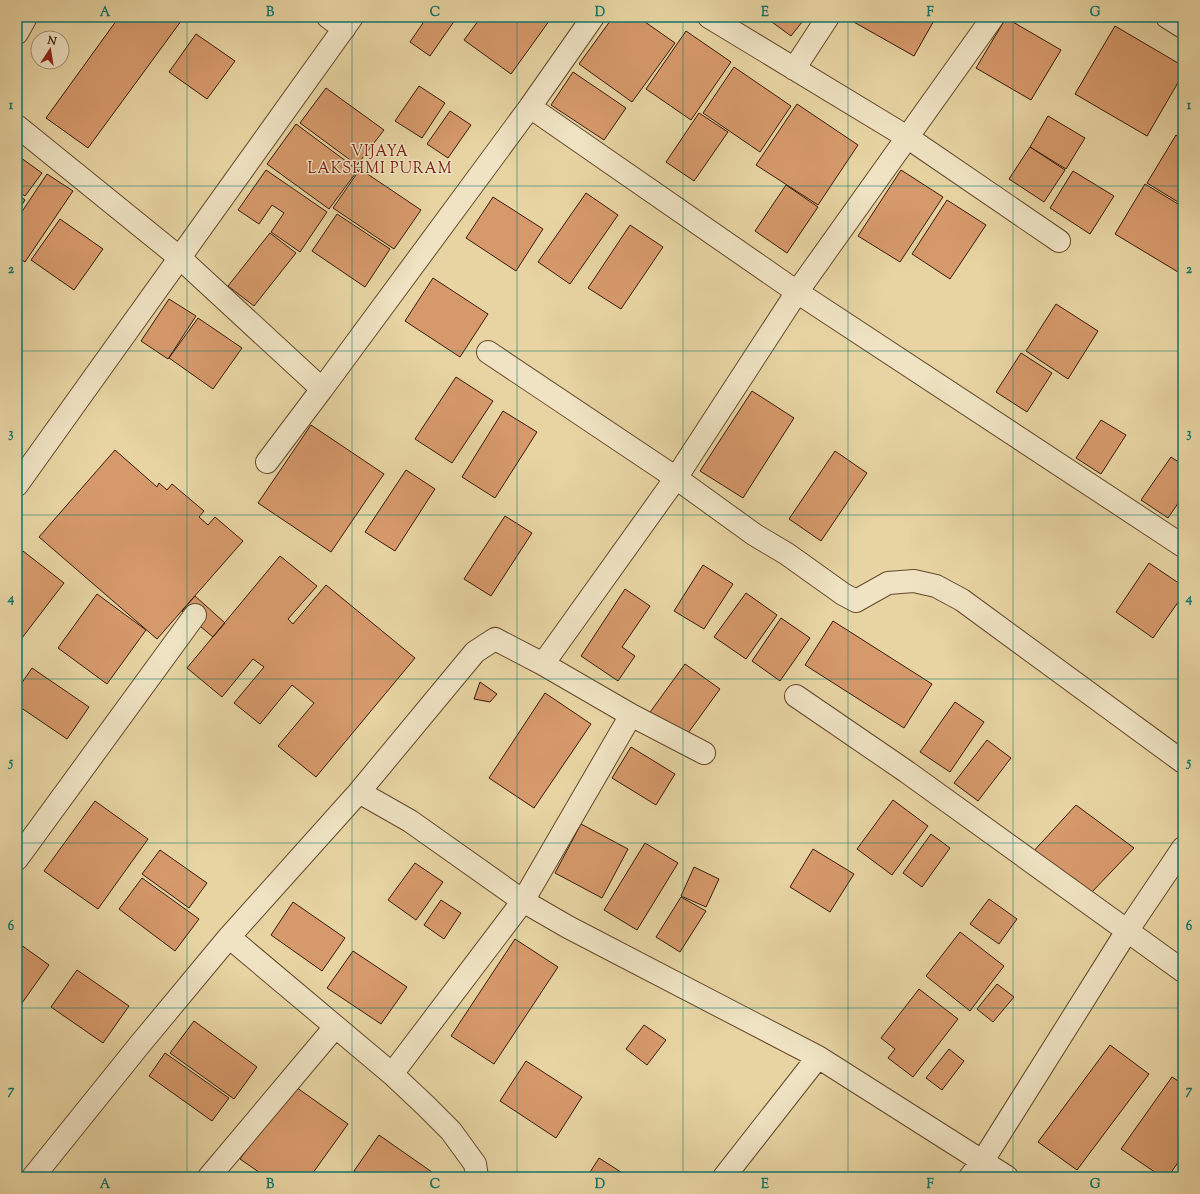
<svg xmlns="http://www.w3.org/2000/svg" width="1200" height="1194" viewBox="0 0 1200 1194" font-family="'Sorts Mill Goudy',serif">
	<rect width="100%" height="100%" fill="#e7d4a2"/>
	<filter id="stains"><feTurbulence type="fractalNoise" baseFrequency=".005" numOctaves="4"/><feColorMatrix values="0 0 0 0 .2 0 0 0 0 .09 0 0 0 0 .02 0 0 0 .5 -.17"/></filter>
	<radialGradient id="worn" r=".72"><stop offset=".6" stop-color="#630" stop-opacity="0"/><stop offset="1" stop-color="#630" stop-opacity=".3"/></radialGradient>
	<!-- building -->
	<path fill="#d6996b" stroke="#3a1a05" d="M119 17H184L88 148 46 118Z
		M414 17H451L455 20 430 56 410 42 423 23Z
		M481 17H552L511 74 464 40Z
		M613 17H638L675 43 632 102 579 64Z
		M765 17H806L791 36Z
		M854 17H936L914 56 852 21Z
		M1006 18 1061 50 1031 100 976 68Z
		M1115 26 1183 66V74L1147 136 1075 94Z
		M686 31 731 62 691 120 646 89Z
		M196 34 235 61 207 99 169 72Z
		M734 67 791 106 760 152 703 113Z
		M573 72 626 108 604 140 551 105Z
		M419 86 445 103 422 138 395 121Z
		M326 88 384 130 357 165 300 123Z
		M797 104 858 145 818 205 756 165Z
		M450 111 471 125 448 158 427 144Z
		M699 113 728 132 694 181 666 162Z
		M1048 116 1085 138 1066 169 1030 147Z
		M296 124 358 170 329 209 267 164Z
		M1176 135 1183 140V205L1147 183Z
		M1030 147 1065 170 1044 202 1009 179Z
		M17 155 42 173 25 196 17 191Z
		M360 169 421 210 394 249 333 208Z
		M266 170 327 212 300 252 271 232 284 213 272 205 259 224 238 210Z
		M901 170 943 197 900 262 858 236Z
		M1073 171 1114 196 1090 234 1050 208Z
		M47 174 73 191 25 262 17 257V219Z
		M1145 184 1183 207V275L1115 234Z
		M786 185 818 207 787 253 755 231Z
		M586 193 618 215 570 284 538 262Z
		M17 194 25 200 17 212Z
		M493 197 543 229 516 271 466 238Z
		M947 200 986 225 950 279 912 254Z
		M337 214 390 249 365 287 312 251Z
		M60 219 103 249 74 290 31 260Z
		M630 225 663 247 621 309 588 288Z
		M270 233 296 253 254 306 228 286Z
		M433 278 488 314 460 357 405 321Z
		M169 299 196 316 168 359 141 341Z
		M1056 304 1098 331 1068 379 1026 351Z
		M198 318 242 348 213 389 169 358Z
		M1021 353 1052 373 1027 412 996 392Z
		M456 377 493 401 452 463 415 439Z
		M752 391 794 418 743 498 700 471Z
		M503 411 537 432 495 498 462 477Z
		M1101 420 1126 435 1101 474 1076 458Z
		M311 425 384 474 331 552 258 503Z
		M115 450 157 487 159 483 167 490 172 484 204 511 199 517 208 525 215 517 243 541 157 639 39 537Z
		M835 451 867 473 821 541 789 519Z
		M1171 457 1183 465V496L1168 518 1141 500Z
		M406 470 435 489 395 551 365 532Z
		M505 516 532 533 491 596 464 579Z
		M23 551 64 583 22 638 17 634V559Z
		M280 556 317 586 288 619 293 624 326 585 415 658 316 777 278 746 314 703 292 685 260 724 234 703 264 667 253 659 222 697 187 668Z
		M1149 563 1183 586V595L1153 638 1116 612Z
		M703 565 733 584 704 629 674 611Z
		M625 589 650 606 622 647 635 656 618 681 581 656Z
		M746 593 777 615 746 659 714 637Z
		M97 594 146 630 107 684 58 648Z
		M195 596 225 623 213 637 182 611Z
		M781 618 810 638 780 681 752 661Z
		M833 621 932 684 904 728 805 665Z
		M685 664 720 689 683 740 648 715Z
		M32 668 89 707 67 739 17 705V690Z
		M480 682 497 694 490 702 474 699Z
		M545 693 591 724 534 808 489 778Z
		M955 702 984 722 950 772 920 752Z
		M987 740 1011 758 978 801 954 783Z
		M631 747 675 774 656 805 612 778Z
		M893 800 928 826 892 875 857 849Z
		M95 801 148 839 98 909 44 871Z
		M1076 805 1134 848 1090 894 1031 854Z
		M581 824 628 849 602 898 555 873Z
		M931 834 950 848 922 887 903 873Z
		M645 843 678 863 637 930 604 910Z
		M813 849 854 874 830 912 790 887Z
		M160 850 207 883 189 908 142 874Z
		M415 863 443 882 416 920 388 900Z
		M694 867 719 879 706 907 681 896Z
		M142 878 199 919 175 951 119 909Z
		M681 897 706 911 680 952 656 937Z
		M989 899 1017 919 999 944 970 924Z
		M441 900 461 913 444 939 424 925Z
		M293 902 345 938 322 971 271 935Z
		M960 932 1004 966 970 1011 926 976Z
		M515 939 558 967 494 1064 451 1036Z
		M17 942 49 965 17 1010Z
		M353 951 407 987 381 1024 327 988Z
		M77 970 129 1006 103 1043 51 1007Z
		M997 984 1014 997 993 1022 977 1009Z
		M919 989 958 1019 913 1077 888 1058 895 1049 881 1038Z
		M194 1021 257 1067 234 1099 170 1053Z
		M644 1025 666 1040 647 1065 626 1049Z
		M1110 1045 1149 1074 1077 1170 1038 1142Z
		M949 1049 964 1061 942 1090 926 1078Z
		M165 1053 229 1098 212 1121 149 1076Z
		M526 1061 582 1097 556 1138 500 1101Z
		M1172 1077 1183 1084V1155L1168 1177H1162L1121 1149Z
		M293 1085 348 1124 310 1177H266L240 1159Z
		M379 1135 439 1177H363L354 1171Z
		M599 1158 624 1174 622 1177H587Z"/>
	<g fill="none" stroke-linecap="round" stroke-linejoin="round">
		<!-- minor casing -->
		<g stroke="#65482c" stroke-width="24">
			<path id="minor" d="M328 17 344 29
				M709 17 907 137 1059 241
				M1167 17 1183 27
				M794 69 828 17
				M530 107 797 292 1183 546
				M17 126 180 258 322 389 267 462
				M488 352 676 478 755 535 787 554 843 594 856 601 888 583 914 581 936 586 962 600 1183 762
				M322 389 530 107 593 17
				M17 485 352 17
				M543 664 631 715 704 753
				M796 696 907 772 1183 971
				M359 792 410 821 523 901 568 927 818 1057 1007 1177
				M17 859 195 615
				M229 937 392 1074 425 1105 451 1131 475 1164 477 1177
				M392 1074 523 901 631 715
				M33 1177 141 1043 229 937 359 792 475 652 495 639 543 664 676 478 797 292 993 17
				M209 1177 335 1027
				M724 1177 818 1057
				M970 1177 982 1162 1127 931 1183 848"/>
		</g>
		<!-- tertiary casing -->
		<g stroke="#65482c" stroke-width="24">
			<path id="tertiary" d="M17 33 26 17"/>
		</g>
		<!-- minor -->
		<use href="#minor" stroke="#efe3c3" stroke-width="22"/>
		<!-- tertiary -->
		<use href="#tertiary" stroke="#efe3c3" stroke-width="22"/>
	</g>
	<!-- grid -->
	<path fill="none" stroke="#0f766e" stroke-width="1" stroke-opacity="0.55" d="M187 17V1177M352 17V1177M517 17V1177M683 17V1177M848 17V1177M1013 17V1177M17 186H1183M17 351H1183M17 515H1183M17 679H1183M17 843H1183M17 1008H1183"/>
	<g text-anchor="middle" stroke-width="3" stroke-linejoin="round" paint-order="stroke">
		<!-- neighbourhood labels -->
		<g font-size="15" letter-spacing="1" fill="#7a1f14" stroke="#efe3c3">
			<text x="380" y="156">VIJAYA<tspan x="380" dy="17">LAKSHMI PURAM</tspan></text>
		</g>
	</g>
	<!-- margin -->
	<rect width="1200" height="1194" fill="none" stroke="#e7d4a2" stroke-width="44"/>
	<!-- north arrow -->
	<g transform="translate(50 50) rotate(12)"><circle r="19" fill="#efe3c3" stroke="#a79377"/>
	<path d="M0-3L7 15L0 10L-7 15Z" fill="#8f2418"/>
	<text y="-6" font-size="11" font-weight="bold" text-anchor="middle" fill="#3a1a05">N</text>
	</g>
	<rect x="22" y="22" width="1156" height="1150" fill="none" stroke="#0f766e" stroke-width="1.5"/>
	<g font-size="13" text-anchor="middle" font-weight="bold" fill="#0f766e">
		<text x="105" y="16">A</text>
		<text x="270" y="16">B</text>
		<text x="435" y="16">C</text>
		<text x="600" y="16">D</text>
		<text x="765" y="16">E</text>
		<text x="930" y="16">F</text>
		<text x="1095" y="16">G</text>
		<text x="11" y="109">1</text>
		<text x="1189" y="109">1</text>
		<text x="11" y="273">2</text>
		<text x="1189" y="273">2</text>
		<text x="11" y="437">3</text>
		<text x="1189" y="437">3</text>
		<text x="11" y="602">4</text>
		<text x="1189" y="602">4</text>
		<text x="11" y="766">5</text>
		<text x="1189" y="766">5</text>
		<text x="11" y="930">6</text>
		<text x="1189" y="930">6</text>
		<text x="11" y="1094">7</text>
		<text x="1189" y="1094">7</text>
		<text x="105" y="1188">A</text>
		<text x="270" y="1188">B</text>
		<text x="435" y="1188">C</text>
		<text x="600" y="1188">D</text>
		<text x="765" y="1188">E</text>
		<text x="930" y="1188">F</text>
		<text x="1095" y="1188">G</text>
	</g>
	<rect width="100%" height="100%" filter="url(#stains)"/>
	<rect width="100%" height="100%" fill="url(#worn)"/>
</svg>
